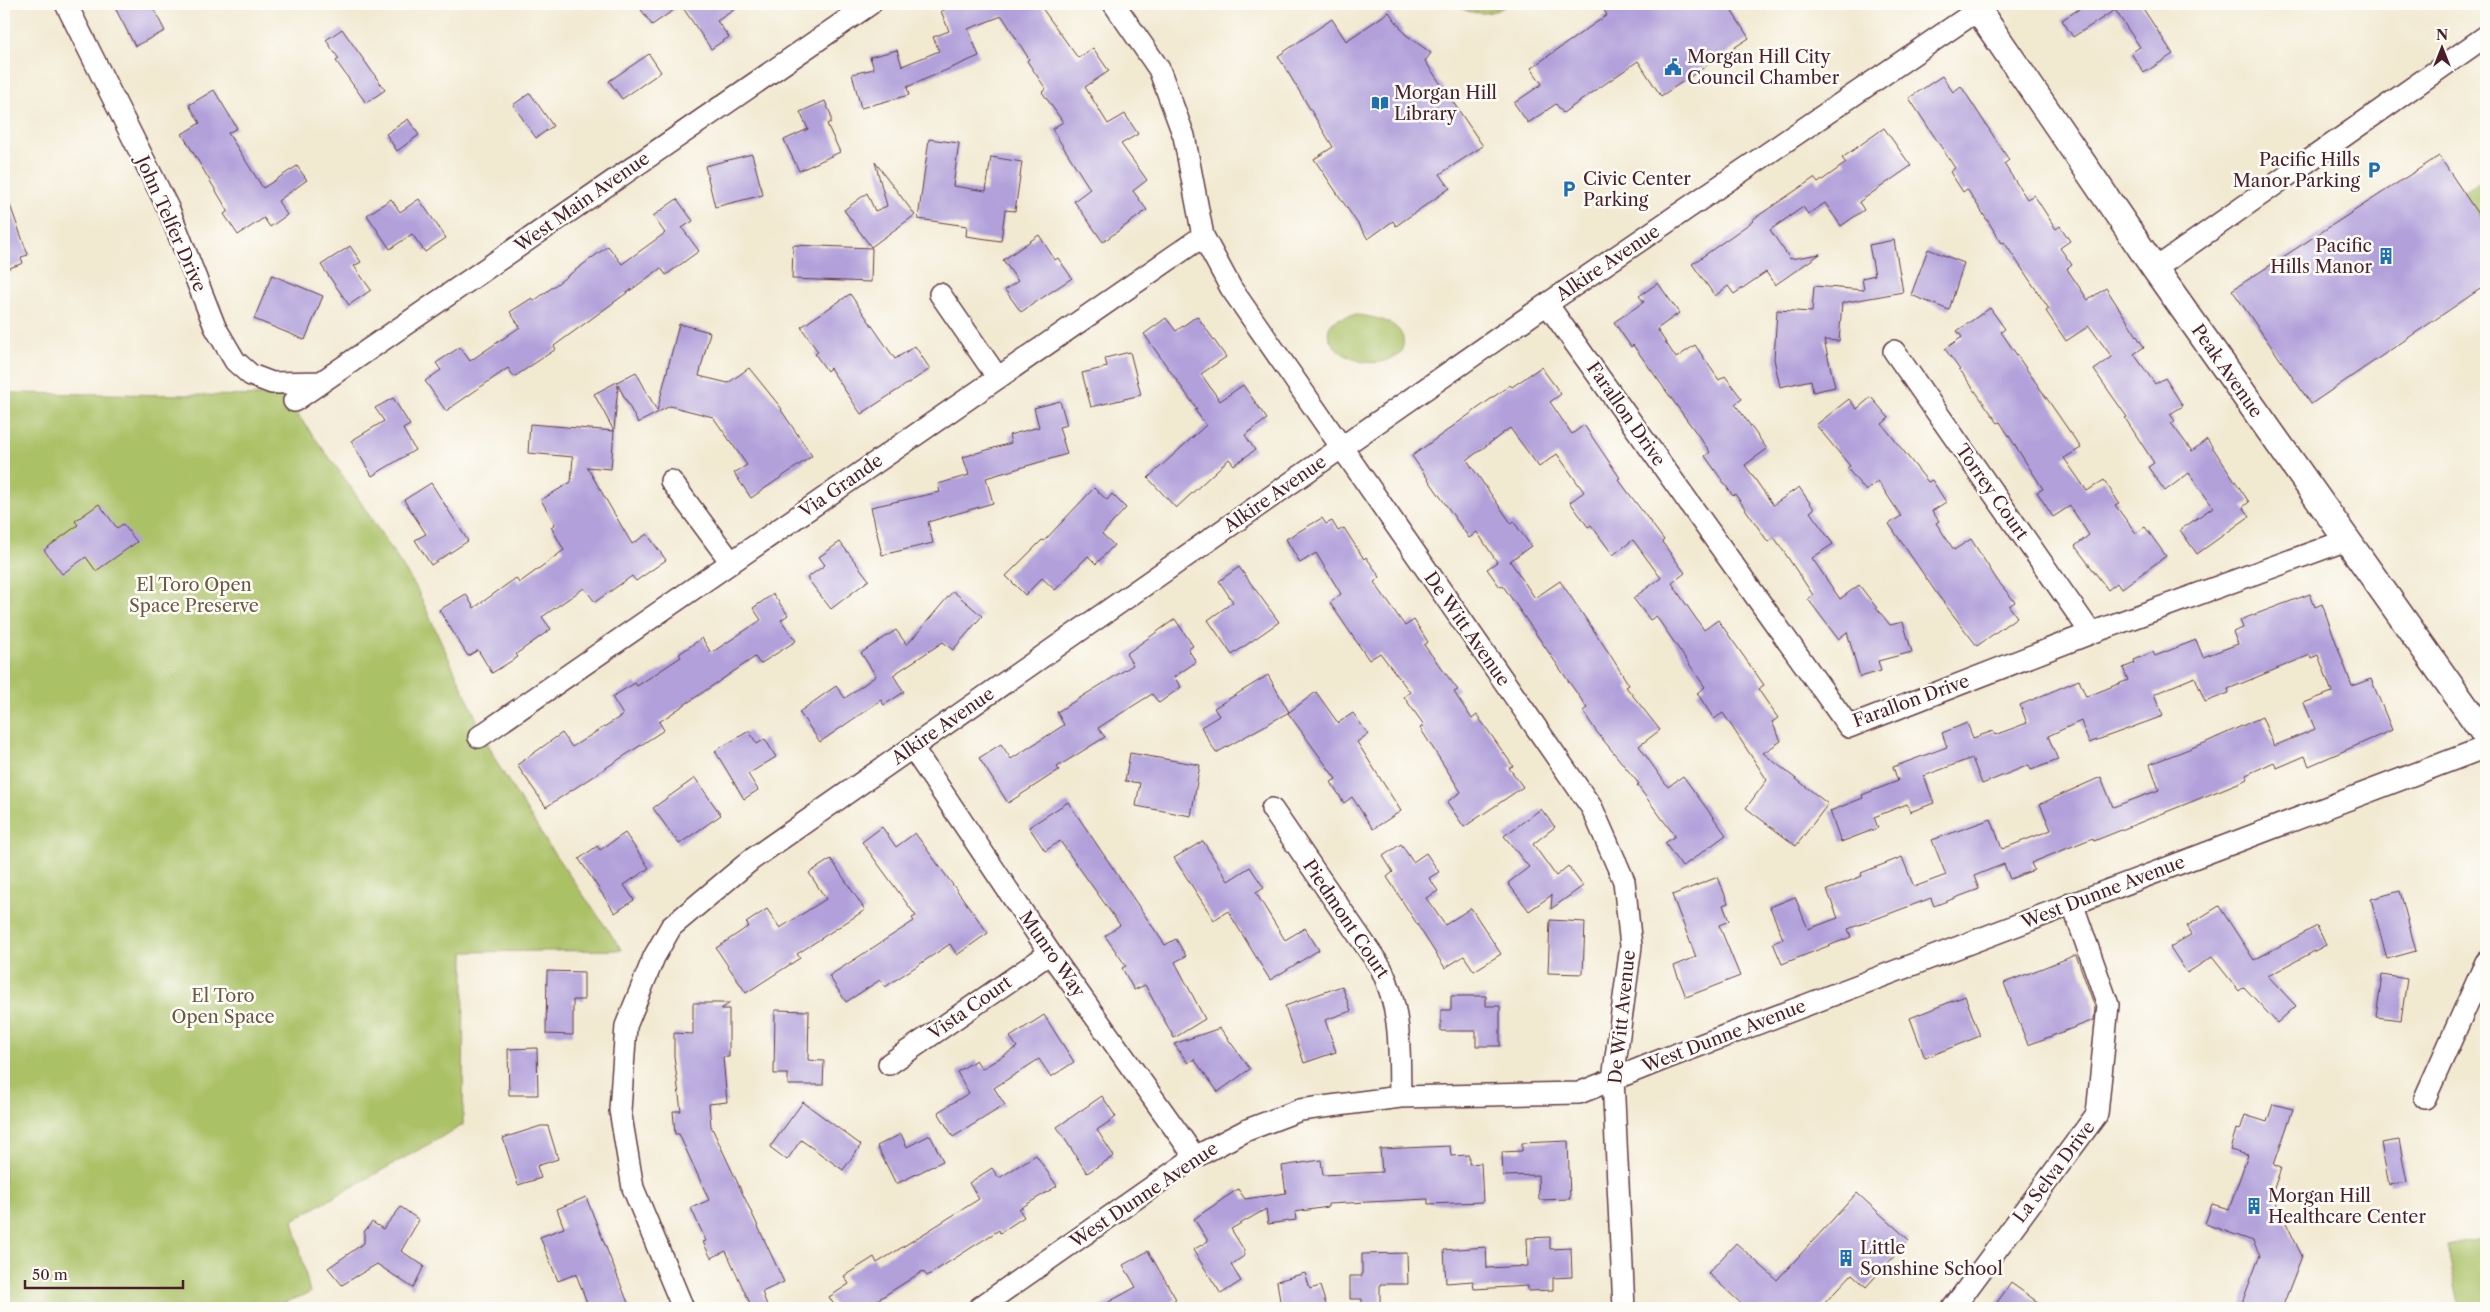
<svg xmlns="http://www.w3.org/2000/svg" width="2490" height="1312" viewBox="0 0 2490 1312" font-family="'Libre Caslon Text',serif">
	<rect width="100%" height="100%" fill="#fdfcf7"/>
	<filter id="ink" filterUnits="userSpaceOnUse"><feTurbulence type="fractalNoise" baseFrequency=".02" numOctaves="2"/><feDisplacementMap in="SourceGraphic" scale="10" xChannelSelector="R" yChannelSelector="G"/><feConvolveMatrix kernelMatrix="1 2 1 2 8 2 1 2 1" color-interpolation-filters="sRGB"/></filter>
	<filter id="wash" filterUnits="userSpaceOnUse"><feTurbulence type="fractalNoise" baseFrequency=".0096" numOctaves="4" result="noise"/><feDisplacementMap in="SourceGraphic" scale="20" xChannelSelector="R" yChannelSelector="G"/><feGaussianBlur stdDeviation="1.12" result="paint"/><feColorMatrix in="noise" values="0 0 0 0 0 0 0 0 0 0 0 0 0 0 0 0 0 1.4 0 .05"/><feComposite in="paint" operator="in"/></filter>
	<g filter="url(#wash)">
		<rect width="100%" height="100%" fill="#f2e9d1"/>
		<!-- green -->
		<path fill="#abc166" stroke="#7a7048" d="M1455 4H1509C1493 15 1471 17 1455 4Z
			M2486 177V225L2463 193Z
			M1355 315C1371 316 1400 321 1403 339 1404 343 1402 348 1402 352 1359 388 1290 322 1355 315Z
			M4 393 284 396 348 483 416 587 497 763 551 849 622 950 464 952 463 1125 293 1220 310 1293 270 1308H4Z
			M2486 1238V1308H2460L2447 1246Z"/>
		<g id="blocks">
			<!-- building -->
			<path fill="#b1a0da" d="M113 4H151L165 31 135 46Z
				M637 4H743L717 21 729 37 711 49 681 5 652 25Z
				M960 4H1039L1078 58 1093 48 1109 71 1085 87 1108 124 1125 114 1138 134 1121 144 1147 180 1133 191 1147 210 1103 242 1074 201 1090 189 1052 129 1063 122 1042 92 1046 89 1027 61 1029 59 1002 16 968 29 979 56 907 87 909 95 861 108 852 74 874 69 870 57 897 50 902 66 939 51 933 37 949 31 941 11Z
				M1600 4H1727L1749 38 1661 96 1638 61 1563 113 1556 104 1528 123 1514 103 1542 84 1531 68 1607 15Z
				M2087 4H2140L2173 54 2144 73 2131 53 2140 47 2115 10 2073 37 2062 20Z
				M1389 12 1405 34 1431 53 1425 61 1483 146 1440 174 1450 188 1396 226 1393 221 1368 239 1314 159 1333 147 1278 56 1332 19 1346 41Z
				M342 29 385 90 366 103 336 61 339 59 326 40Z
				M649 54 661 72 622 99 609 81Z
				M1942 76 1953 92 1961 86 2009 160 2004 164 2027 199 2034 195 2056 229 2060 226 2070 241 2060 248 2072 265 2067 269 2088 300 2106 288 2144 347 2134 354 2155 384 2165 378 2183 406 2170 414 2175 421 2171 423 2192 451 2207 439 2249 502 2243 507 2250 516 2197 554 2180 530 2213 507 2189 473 2165 491 2148 467 2154 463 2125 418 2127 417 2094 370 2112 357 2089 326 2066 341 2046 311 2049 309 2004 242 2002 243 1967 189 1963 192 1950 172 1955 168 1909 98Z
				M214 90 237 128 228 133 263 188 297 166 307 180 278 201 287 215 270 227 264 218 238 235 224 214 228 211 182 134 200 123 189 105Z
				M530 93 553 126 536 138 513 105Z
				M825 101 831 115V122L827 124 840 152 799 171 784 140 808 129 800 112Z
				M408 119 419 135 397 151 386 134Z
				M1884 128 1911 166 1859 202 1864 210 1841 226 1825 203 1808 214 1803 207 1770 230 1790 259 1820 254 1775 285 1766 272 1734 294 1728 286 1715 296 1692 264 1753 221 1752 220 1814 178 1818 183 1846 163 1842 158Z
				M929 139 959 143 953 186 986 191 991 157 1022 162 1015 211 1005 210 1001 241 966 236 967 226 918 219Z
				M752 154 763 195 715 207 705 166Z
				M2439 156 2486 226V285L2311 404 2232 290Z
				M875 162 915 215 871 247 844 210 867 193 875 211 887 206Z
				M4 194H6L28 255 21 257 23 263 4 270Z
				M391 199 400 212 419 199 446 238 425 252 412 234 390 249 367 215Z
				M677 199 693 221 682 228 699 251 666 275 661 268 554 346 556 349 514 377 508 368 446 411 425 381 441 370 436 363 460 347 470 361 520 327 510 312 532 298 534 301 608 246 622 264 665 233 653 216Z
				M1039 235 1055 260 1058 258 1072 278 1021 312 1005 290 1018 281 1003 260Z
				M1894 240 1903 292 1842 303 1839 341 1824 340 1835 387 1813 392 1811 380 1780 387 1774 359 1777 310 1812 312 1814 286 1864 290 1862 278 1875 275 1869 245Z
				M793 245 872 248 871 282 792 279Z
				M350 246 361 262 354 266 371 290 349 305 321 265Z
				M1928 249 1964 263 1949 310 1911 295Z
				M272 275 323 296 305 340 254 319Z
				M1658 283 1679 313 1657 329 1676 358 1695 345 1719 380 1725 376 1742 399 1735 404 1767 449 1745 465 1773 505 1799 487 1814 509 1810 512 1833 544 1812 558 1840 599 1859 585 1890 625 1903 622 1912 652 1878 661 1881 671 1860 677 1847 632 1838 639 1808 599 1813 595 1774 537 1768 542 1735 494 1733 496 1705 456 1710 452 1633 345 1631 347 1614 322 1644 302 1639 296Z
				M850 294 895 359 915 346 930 369 861 414 830 368 827 371 815 354 818 352 801 327Z
				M1990 308 2005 329 2001 332 2081 448 2064 458 2087 491 2104 480 2119 503 2115 505 2136 533 2145 527 2166 556 2121 589 2117 583 2108 590 2075 546 2089 535 2070 506 2053 517 2037 492 2043 489 2000 422 1998 423 1945 349 1962 337 1957 331Z
				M1197 316 1226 357 1201 374 1220 401 1243 385 1267 419 1245 435 1255 450 1234 465 1229 459 1176 508 1148 478 1206 425 1195 410 1197 409 1144 334 1166 318 1176 331Z
				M679 324 710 332 699 376 728 383 749 368 782 409 781 410 812 456 751 498 734 473 747 465 713 417 670 406 638 423 618 385 614 431 594 394 636 372 657 411Z
				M1130 352 1141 395 1091 407 1082 373 1107 367 1105 358Z
				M1541 367 1561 394 1550 402 1572 434 1584 425 1620 478 1618 479 1664 540 1662 542 1685 573 1672 583 1681 597 1704 630 1718 620 1764 685 1758 689 1778 718 1772 722 1781 741 1763 753 1828 804 1796 846 1746 808 1767 780 1723 713 1714 719 1697 693 1705 687 1656 616 1650 620 1633 598 1661 578 1633 540 1613 555 1591 525 1588 527 1570 502 1584 492 1557 454 1539 467 1510 428 1467 460 1511 523 1513 521 1531 546 1510 561 1535 598 1560 581 1609 653 1629 685 1626 687 1660 730 1639 746 1668 787 1683 776 1726 835 1682 867 1665 843 1675 836 1637 785 1639 784 1596 731 1583 711 1587 708 1503 586 1500 587 1487 569 1497 562 1477 532 1469 538 1412 456 1510 385 1512 387Z
				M1871 397 1889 418 1882 424 1928 482 1932 480 1946 502 1932 511 1939 521 1936 523 1954 550 1971 539 1997 580 2015 602 2009 606 2017 617 1977 646 1937 594 1889 524 1901 516 1878 481 1866 491 1847 468 1850 466 1816 425 1849 399 1857 409Z
				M393 398 410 425 403 429 415 450 372 476 351 441 384 421 375 408Z
				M1060 401 1067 425 1059 427 1067 454 986 478 993 503 928 522 933 543 882 555 871 507 940 492 938 484 969 475 963 457 1011 443 1009 435 1039 427 1034 408Z
				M530 424 614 431 611 469 587 467 632 544 647 534 666 560 636 581 632 576 595 602 584 588 542 617 551 629 516 654 518 657 492 673 478 650 468 656 439 610 466 594 474 608 516 578 519 583 564 550 551 527 555 524 541 500 571 482 573 457 528 453Z
				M431 483 468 541 431 565 415 540 426 534 404 500Z
				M1094 488 1107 500 1112 494 1126 508 1102 534 1114 545 1096 564 1088 556 1055 590 1042 578 1025 595 1006 576 1042 540 1044 541Z
				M99 504 117 528 123 524 137 542 96 571 86 557 62 574 44 550 78 525 75 521Z
				M1322 518 1326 524 1332 521 1338 531 1344 528 1364 559 1366 557 1380 577 1374 582 1405 626 1414 620 1428 642 1424 645 1458 690 1454 692 1472 719 1477 715 1513 766 1509 768 1523 787 1464 827 1447 802 1461 792 1420 728 1424 725 1404 697 1410 692 1380 653 1369 660 1330 603 1341 594 1316 553 1300 563 1286 539Z
				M840 542 869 580 831 609 807 578 825 565 819 557Z
				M1239 567 1279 622 1232 655 1208 620 1233 602 1219 581Z
				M953 591 982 616 953 650 943 642 893 675 904 692 884 705 881 700 820 742 799 712 836 686 845 698 876 676 861 653 896 630 907 645Z
				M773 594 788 615 781 620 796 641 760 664 755 657 659 722 664 730 546 807 517 765 562 733 572 747 623 715 612 697 635 683 637 686 681 657 679 654 702 638 711 653 761 620 753 608Z
				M2310 594 2315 607 2322 604 2352 686 2371 679 2392 730 2309 766 2305 756 2277 768 2274 762 2246 775 2248 779 2094 841 2093 838 2031 863 2034 870 2010 879 2004 864 1974 876 1979 889 1934 906 1931 898 1878 918 1848 929 1851 937 1782 964 1773 943 1783 939 1770 907 1795 897 1808 929 1838 918 1827 890 1862 876 1861 873 1902 857 1914 887 1946 875 1932 840 1991 819 2002 849 2051 830 2040 804 2101 777 2113 807 2159 790 2150 764 2202 744 2262 717 2274 746 2315 729 2304 703 2332 692 2318 655 2311 658 2310 655 2228 689 2229 693 2205 702 2195 677 2154 694 2163 716 2089 743 2081 721 2048 736 2058 760 2031 770 2029 765 1982 784 1972 758 1924 776 1934 803 1910 812 1907 804 1874 817 1878 828 1841 842 1830 811 1863 798 1862 795 1898 781 1893 767 1947 747 1942 733 1967 723 1973 738 1993 731 1995 735 2027 723 2020 705 2079 680 2086 697 2128 680 2123 668 2135 663 2134 660 2153 652 2155 656 2196 640 2203 657 2238 644 2233 632 2243 628 2240 620Z
				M1175 619 1193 646 1188 649 1196 662 1174 677 1181 687 1159 703 1152 694 1098 728 1105 737 1057 767 1059 770 1008 803 979 758 1001 744 1011 759 1064 725 1057 712 1133 665 1126 654Z
				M1268 675 1289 712 1216 753 1201 727 1219 716 1214 708Z
				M1316 692 1338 723 1353 713 1368 734 1357 742 1401 811 1373 829 1352 797 1344 803 1331 782 1336 779 1288 713Z
				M749 731 757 744 765 739 776 757 748 774 758 790 744 799 715 751Z
				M1130 753 1200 765 1191 816 1136 806 1140 783 1125 781Z
				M695 778 721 815 679 844 653 808Z
				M1068 802 1165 945 1176 939 1186 956 1175 962 1205 1019 1174 1038 1145 985 1134 990 1122 968 1126 966 1105 936 1120 925 1060 841 1045 851 1029 827Z
				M1541 809 1555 827 1533 844 1556 876 1568 866 1583 886 1551 909 1552 895 1529 911 1508 883 1529 867 1504 836Z
				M882 827 896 847 915 833 988 933 957 955 950 944 885 987 880 980 846 1002 829 976 914 921 912 918 916 916 862 842Z
				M625 833 649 868 624 885 634 900 615 913 579 859 597 846 600 850Z
				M1203 841 1228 881 1250 867 1264 888 1256 893 1285 940 1305 928 1319 950 1270 980 1228 911 1214 920 1174 858Z
				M1401 844 1413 862 1426 853 1439 872 1429 878 1438 891 1426 898 1445 925 1471 908 1501 954 1474 971 1464 956 1445 968 1387 877 1393 872 1383 856Z
				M831 859 865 910 797 954 800 958 746 993 716 948 749 926 746 923 767 909 780 928 826 899 809 873Z
				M1718 877 1728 903 1723 905 1729 921 1719 925 1740 976 1686 997 1674 966 1696 957 1672 895Z
				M2400 891 2416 951 2387 959 2371 899Z
				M2219 906 2254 960 2317 926 2326 945 2268 976 2296 1006 2277 1023 2244 987 2239 991 2212 957 2187 973 2170 947 2192 934 2187 926Z
				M1550 920 1585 922 1583 974 1548 973Z
				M2076 955 2095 1007 2094 1020 2028 1045 2004 983Z
				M547 971 584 972V1000H573V1035L546 1034Z
				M2382 975 2407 979 2401 1020 2376 1017Z
				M1342 986 1351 1011 1325 1020 1336 1052 1304 1063 1285 1006Z
				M1451 996H1486V1006H1500V1046H1476V1031H1441V1010H1451Z
				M1965 996 1980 1036 1925 1058 1910 1018Z
				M693 1003H730L721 1009H729V1057H723L727 1102 709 1104 711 1126 784 1282 762 1292 768 1308H752L726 1251 711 1258 703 1242 706 1241 691 1208 709 1200 679 1134H675L673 1111H681L674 1056V1033L693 1034Z
				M775 1010 809 1011 808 1060 824 1061 823 1085H788V1074H774Z
				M1044 1015 1074 1062 1051 1077 1039 1059 994 1088 1005 1105 953 1137 938 1112 969 1093 957 1072 976 1060 982 1069 1017 1047 1010 1037Z
				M1220 1028 1250 1069 1218 1092 1194 1059 1188 1063 1174 1044Z
				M537 1048 538 1095H509L508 1049Z
				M1102 1096 1116 1117 1097 1130 1114 1156 1087 1173 1057 1127Z
				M803 1102 861 1145 843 1170 801 1140 787 1160 770 1147Z
				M2273 1104 2293 1109 2274 1165 2281 1168 2272 1194 2302 1256 2282 1308H2240L2260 1255 2253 1241 2205 1224 2212 1204 2229 1209 2248 1155 2230 1150 2236 1129 2240 1130 2245 1115 2267 1122Z
				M541 1126H548L558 1159 537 1166 541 1178 518 1185 503 1138Z
				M901 1134 907 1147 930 1135 943 1161 896 1184 877 1146Z
				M2399 1140 2407 1182 2389 1185 2381 1143Z
				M1568 1141 1570 1199 1539 1200 1538 1175 1503 1176 1502 1152 1522 1151V1143Z
				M1450 1146 1451 1156 1469 1155V1164L1481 1163 1483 1202 1428 1204V1199L1328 1204V1207L1295 1212 1296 1220 1268 1224 1266 1209 1231 1229 1244 1250V1256L1231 1265 1241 1281 1221 1294 1193 1250 1208 1241 1194 1219 1223 1199 1238 1189 1245 1199 1286 1193 1282 1166 1321 1160 1323 1175 1382 1172 1380 1149Z
				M1036 1155 1057 1186 1019 1209 1024 1217 1000 1233 999 1230 927 1276 923 1271 865 1308H836L829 1297 849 1284 844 1276 874 1257 877 1263 979 1199 969 1183 992 1168 999 1178Z
				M1857 1193 1909 1240 1866 1287 1852 1274 1820 1308H1746L1708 1273 1736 1243 1777 1280Z
				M586 1197 611 1260 630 1308H589L576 1274 558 1281 540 1237 564 1228 557 1209Z
				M401 1207 419 1220 401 1251 424 1266 413 1288 377 1264 342 1285 328 1268 364 1243V1232L372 1222 383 1229Z
				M1550 1237V1249L1571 1248 1572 1277 1553 1278V1290L1528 1291V1286L1474 1289 1473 1281 1446 1283 1444 1250 1486 1247 1487 1268 1528 1266 1527 1238Z
				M1148 1251 1176 1299 1161 1308H1098L1136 1287 1123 1265Z
				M1407 1253 1408 1284H1380V1304H1362V1299H1350V1276H1362V1254Z
				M1305 1273 1310 1289 1320 1286 1327 1308H1281L1277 1281Z
				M2011 1283 2046 1308H1993Z"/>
		</g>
	</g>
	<g filter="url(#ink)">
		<use href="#blocks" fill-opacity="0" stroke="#633d44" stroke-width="1"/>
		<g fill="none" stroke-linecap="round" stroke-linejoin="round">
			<!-- minor casing -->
			<g stroke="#633d44" stroke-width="24">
				<path id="minor" d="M66 4 169 210 215 327 235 361 251 375 272 383 321 382
					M1114 4 1159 69 1184 136 1203 236 1231 288 1592 808 1624 881 1631 946 1613 1079 1624 1308
					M2155 269 2486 36
					M940 294 998 378
					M1547 304 1849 727 2091 633 2347 540
					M1894 351 2091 633
					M294 401 870 4
					M671 481 731 562
					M479 737 1203 236
					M912 747 1050 953 1195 1157
					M1272 809 1381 968C1402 1012 1399 1049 1400 1097
					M889 1064 1050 953
					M2425 1098 2486 962
					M683 1308 633 1188 620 1110 626 1026 654 957 671 927 751 860 1547 304 1978 10
					M979 1308 1195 1157 1247 1130 1300 1110 1400 1097 1579 1093 1664 1059 2486 747
					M1953 1308 2097 1114 2108 1005 2072 903"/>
			</g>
			<!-- tertiary casing -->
			<g stroke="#633d44" stroke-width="29">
				<path id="tertiary" d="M1974 4 2155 269 2486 736"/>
			</g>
			<!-- minor -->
			<use href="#minor" stroke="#fff" stroke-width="21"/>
			<!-- tertiary -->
			<use href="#tertiary" stroke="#fff" stroke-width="26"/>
		</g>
	</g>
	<!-- icons -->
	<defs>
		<g id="civic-bare" transform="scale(1.35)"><path d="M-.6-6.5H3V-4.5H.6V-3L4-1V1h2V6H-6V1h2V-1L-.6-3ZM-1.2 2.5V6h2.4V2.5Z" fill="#1f6fb2" stroke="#fdfcf7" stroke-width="2.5" paint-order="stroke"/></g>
		<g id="library-bare" transform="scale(1.35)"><path d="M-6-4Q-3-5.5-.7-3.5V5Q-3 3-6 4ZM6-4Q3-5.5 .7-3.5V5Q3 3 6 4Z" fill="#1f6fb2" stroke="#fdfcf7" stroke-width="2.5" paint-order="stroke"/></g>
		<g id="parking-bare" transform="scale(1.35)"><path d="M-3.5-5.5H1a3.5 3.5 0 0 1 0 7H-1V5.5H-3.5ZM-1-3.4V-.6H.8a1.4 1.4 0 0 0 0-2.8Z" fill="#1f6fb2" stroke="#fdfcf7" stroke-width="2.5" paint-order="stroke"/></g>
		<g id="building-bare" transform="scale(1.35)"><path d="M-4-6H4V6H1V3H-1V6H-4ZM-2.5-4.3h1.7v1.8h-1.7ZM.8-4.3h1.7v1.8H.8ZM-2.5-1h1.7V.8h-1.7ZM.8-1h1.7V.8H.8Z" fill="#1f6fb2" stroke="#fdfcf7" stroke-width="2.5" paint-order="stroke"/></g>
	</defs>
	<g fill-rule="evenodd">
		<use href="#civic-bare" x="1673" y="67"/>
		<use href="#library-bare" x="1380" y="103"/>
		<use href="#parking-bare" x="2374" y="170"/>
		<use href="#parking-bare" x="1569" y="189"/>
		<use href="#building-bare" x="2386" y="256"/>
		<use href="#building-bare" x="2254" y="1206"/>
		<use href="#building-bare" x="1846" y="1258"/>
	</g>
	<g text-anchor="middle" stroke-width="5" stroke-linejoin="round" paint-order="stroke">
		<!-- poi labels -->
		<g font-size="18" fill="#4a1f2b" stroke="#fdfcf7" text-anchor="start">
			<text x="1687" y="63">Morgan Hill City<tspan x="1687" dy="21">Council Chamber</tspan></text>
			<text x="1394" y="99">Morgan Hill<tspan x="1394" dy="21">Library</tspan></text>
			<text x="2360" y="166" text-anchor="end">Pacific Hills<tspan x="2360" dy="21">Manor Parking</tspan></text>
			<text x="1583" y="185">Civic Center<tspan x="1583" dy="21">Parking</tspan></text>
			<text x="2372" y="252" text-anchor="end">Pacific<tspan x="2372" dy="21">Hills Manor</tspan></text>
			<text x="2268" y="1202">Morgan Hill<tspan x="2268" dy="21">Healthcare Center</tspan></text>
			<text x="1860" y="1254">Little<tspan x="1860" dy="21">Sonshine School</tspan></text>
		</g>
		<!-- street labels -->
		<g font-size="18" fill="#4a1f2b" stroke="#fdfcf7">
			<text transform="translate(582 202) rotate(-35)" y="6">West Main Avenue</text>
			<text transform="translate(171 224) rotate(66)" y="6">John Telfer Drive</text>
			<text transform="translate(1608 263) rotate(-34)" y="6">Alkire Avenue</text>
			<text transform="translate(2227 371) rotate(55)" y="6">Peak Avenue</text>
			<text transform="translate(1626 414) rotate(55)" y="6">Farallon Drive</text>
			<text transform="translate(841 486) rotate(-35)" y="6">Via Grande</text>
			<text transform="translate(1992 492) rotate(55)" y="6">Torrey Court</text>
			<text transform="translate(1275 494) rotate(-35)" y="6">Alkire Avenue</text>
			<text transform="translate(1467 629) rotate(55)" y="6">De Witt Avenue</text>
			<text transform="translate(1911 701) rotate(-20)" y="6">Farallon Drive</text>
			<text transform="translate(943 726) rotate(-35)" y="6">Alkire Avenue</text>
			<text transform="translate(2103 892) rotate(-21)" y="6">West Dunne Avenue</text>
			<text transform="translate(1346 919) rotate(56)" y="6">Piedmont Court</text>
			<text transform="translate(1052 954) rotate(55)" y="6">Munro Way</text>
			<text transform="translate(970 1008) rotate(-35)" y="6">Vista Court</text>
			<text transform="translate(1622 1017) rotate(-84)" y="6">De Witt Avenue</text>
			<text transform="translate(1724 1036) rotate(-21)" y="6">West Dunne Avenue</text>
			<text transform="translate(2054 1172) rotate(-53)" y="6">La Selva Drive</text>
			<text transform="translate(1144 1195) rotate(-34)" y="6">West Dunne Avenue</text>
		</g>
		<!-- park labels -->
		<g font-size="18" fill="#6c5840" stroke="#fdfcf7">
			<text x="194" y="591">El Toro Open<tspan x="194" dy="21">Space Preserve</tspan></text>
			<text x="223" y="1002">El Toro<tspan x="223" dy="21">Open Space</tspan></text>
		</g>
	</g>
	<!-- margin -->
	<rect width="2490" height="1312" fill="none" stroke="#fdfcf7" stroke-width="20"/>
	<!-- north arrow -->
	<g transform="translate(2442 48)" stroke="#fdfcf7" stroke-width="4" paint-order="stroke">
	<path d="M0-4L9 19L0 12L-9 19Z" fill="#4a1f2b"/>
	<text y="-8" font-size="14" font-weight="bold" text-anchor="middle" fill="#4a1f2b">N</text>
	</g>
	<!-- scale -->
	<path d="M25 1280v8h158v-8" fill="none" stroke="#4a1f2b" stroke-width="2.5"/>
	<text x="32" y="1280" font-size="15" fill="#4a1f2b" stroke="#fdfcf7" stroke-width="4" paint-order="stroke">50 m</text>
</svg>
